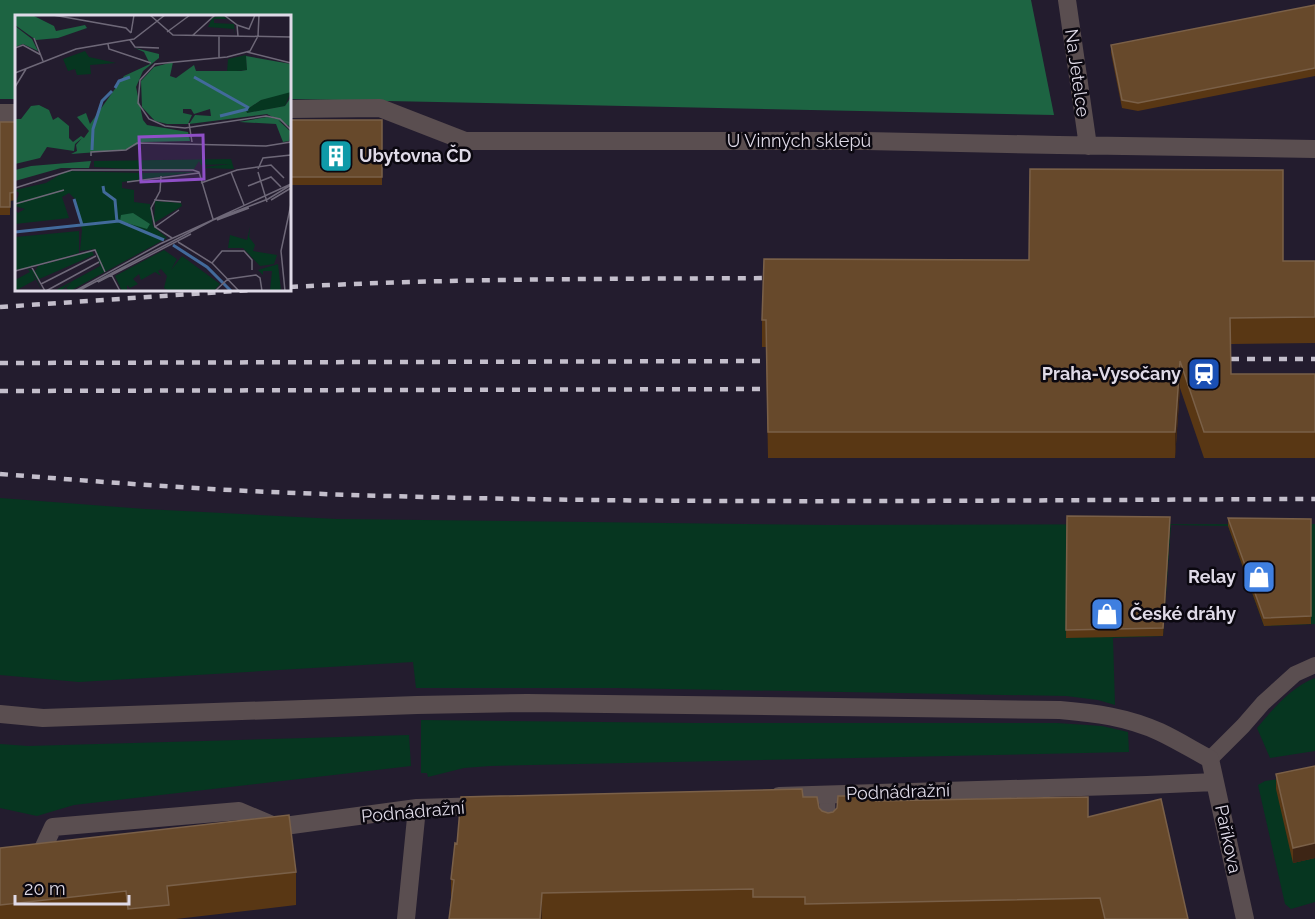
<svg xmlns="http://www.w3.org/2000/svg" width="1315" height="919" viewBox="0 0 1315 919" font-family="Raleway,sans-serif">
	<rect width="100%" height="100%" fill="#231c2e"/>
	<!-- green -->
	<path fill="#063620" d="M0 498 145 509 336 519 828 525 1315 524V624L1264 626 1228 526 1171 525 1163 636 1113 638 1115 705 1098 700 1066 696 616 688H416L413 662 79 682 0 675Z
		M1315 678V751L1270 758 1257 728C1273 709 1291 687 1315 678Z
		M421 720 695 723H1057L1102 726 1128 732 1129 752 490 766 464 768 428 777 427 773H421Z
		M409 735 411 766 74 805 37 816 0 808V744L28 746Z
		M1315 774 1293 863 1315 858V902L1291 909 1285 904 1258 785 1265 781Z"/>
	<!-- forest -->
	<path fill="#1d6442" d="M0 0H1031L1054 115 290 99V16H16V99H0Z"/>
	<g fill="none" stroke-linecap="round" stroke-linejoin="round">
		<!-- service -->
		<path stroke="#5a4e50" stroke-width="16" d="M1210 759 1243 726 1263 703 1295 674 1315 665
			M827 794 828 835"/>
		<!-- minor -->
		<path stroke="#5a4e50" stroke-width="18" d="M1067 0 1088 146
			M290 109 380 108 465 141H866L1058 145 1315 149
			M0 113H16
			M0 714 43 718 417 705 527 703 1060 710C1095 713 1127 717 1160 732 1177 740 1193 750 1210 759L1245 919
			M779 796 1147 785 1215 782
			M0 868 35 866 53 827 239 811 277 827 417 808 484 806
			M406 919 417 808"/>
		<!-- rail -->
		<path stroke="#c3becb" stroke-width="4.5" stroke-dasharray="8 8" stroke-linecap="butt" d="M290 287C453 278 617 279 781 278
			M0 307 251 290
			M1215 359H1315
			M0 363 783 361
			M0 391 783 389
			M0 474C90 481 180 488 270 492 618 506 967 500 1315 499"/>
	</g>
	<!-- wall -->
	<path fill="#593714" d="M1315 5V76L1138 111 1122 108 1111 53V45Z
		M290 120H382V185H290Z
		M0 122H16V200L10 201V215H0Z
		M1283 261H1315V343L1231 344V374H1315V458H1204L1180 388 1175 458H768L766 347H762V320Z
		M1067 516 1170 525 1163 636 1066 638Z
		M1228 518 1311 519V624L1264 626 1228 526Z
		M1315 766V858L1293 863 1276 789V774Z
		M803 797 822 811 828 813 876 801 1088 817 1188 919H449L451 900V879Z
		M0 848 296 872V905L176 919H0Z"/>
	<!-- shaded-wall -->
	<path fill="#3d2515" d="M1180 361V388L1175 458V432Z
		M1170 517V525L1163 636V628Z
		M1315 843V858L1293 863V848Z
		M542 893V919H540Z"/>
	<!-- building -->
	<path fill="#67492b" stroke="#7a6048" stroke-width="1.5" d="M1315 5V68L1138 103 1122 100 1111 45Z
		M290 120H382V177H290Z
		M0 122H16V192L10 193V207H0Z
		M1030 169 1283 170V261H1315V317L1230 318 1231 374H1315V432H1204L1180 361 1175 432H768L766 320H762L764 259 1029 260Z
		M1067 516 1170 517 1163 628 1066 630Z
		M1228 518 1311 519V616L1264 618Z
		M1315 766V843L1293 848 1276 774Z
		M802 789 803 797H817L819 808 822 811 828 813 833 812 837 808 838 796H876V801L1088 797V817L1161 799 1188 919H1105L1100 898 805 904V897H753V889L542 893 540 919H449L454 880 451 879 455 843 457 844 461 797Z
		M289 815 296 872 167 886 169 905 128 909 126 891 0 905V848Z"/>
	<!-- icons -->
	<defs>
		<g id="building-square" transform="scale(1.725)"><rect x="-9" y="-9" width="18" height="18" rx="4" fill="#0f9aa8" stroke="#0b0810"/><path d="M-4-6H4V6H1V3H-1V6H-4ZM-2.5-4.3h1.7v1.8h-1.7ZM.8-4.3h1.7v1.8H.8ZM-2.5-1h1.7V.8h-1.7ZM.8-1h1.7V.8H.8Z" fill="#fff"/></g>
		<g id="station-square" transform="scale(1.725)"><rect x="-9" y="-9" width="18" height="18" rx="4" fill="#1a4fb4" stroke="#0b0810"/><path d="M-3-6H3Q5-6 5-4V2Q5 4 3 4L4.5 6H3L1.5 4h-3L-3 6H-4.5L-3 4Q-5 4-5 2V-4Q-5-6-3-6ZM-3.5-4v3h7v-3ZM-3.5 1v1.5H-2V1ZM2 1v1.5H3.5V1Z" fill="#fff"/></g>
		<g id="shop-square" transform="scale(1.725)"><rect x="-9" y="-9" width="18" height="18" rx="4" fill="#3f7fe0" stroke="#0b0810"/><path d="M-5-2.5h2.3a2.7 3.5 0 0 1 5.4 0H5L5.5 6h-11ZM-1.5-2.5h3a1.5 2.3 0 0 0-3 0Z" fill="#fff"/></g>
	</defs>
	<g fill-rule="evenodd">
		<use href="#building-square" x="336" y="156"/>
		<use href="#station-square" x="1204" y="374"/>
		<use href="#shop-square" x="1259" y="577"/>
		<use href="#shop-square" x="1107" y="614"/>
	</g>
	<g text-anchor="middle" stroke-width="5" stroke-linejoin="round" paint-order="stroke">
		<!-- street labels -->
		<g font-size="18" fill="#dfdae7" stroke="#0b0810">
			<text transform="translate(1077 73) rotate(82)" y="6">Na Jetelce</text>
			<text x="799" y="147">U Vinných sklepů</text>
			<text transform="translate(898 792) rotate(-2)" y="6">Podnádražní</text>
			<text transform="translate(413 812) rotate(-5)" y="6">Podnádražní</text>
			<text transform="translate(1228 839) rotate(78)" y="6">Paříkova</text>
		</g>
		<!-- poi labels -->
		<g font-size="18" font-weight="bold" fill="#dfdae7" stroke="#0b0810" text-anchor="start">
			<text x="359" y="162">Ubytovna ČD</text>
			<text x="1181" y="380" text-anchor="end">Praha-Vysočany</text>
			<text x="1236" y="583" text-anchor="end">Relay</text>
			<text x="1130" y="620">České dráhy</text>
		</g>
	</g>
	<!-- overview -->
	<g transform="translate(15 15)">
		<rect width="276" height="276" fill="#231c2e"/>
		<path d="M207 0 212 4H199V8L219 9 220 19 219 14 193 12 197 3ZM70 36 74 42 101 48 75 50 76 59 62 60 60 54 53 56 48 44ZM231 40 232 55 212 57 213 44ZM267 77H276L270 91 232 98 231 95 246 85ZM216 144 219 154 191 153 187 157 190 152 215 149 186 150 184 146 179 154 129 155 79 152V146ZM51 156 127 158 180 157 107 167V173L119 175V187L135 189 138 211 152 223 55 276 51 273 58 266 46 276H39L85 251 80 234 65 236 67 215 61 185 54 178 47 182 54 203 0 209V195L3 198 10 194 0 191 4 178 0 175 31 168ZM140 186 166 188 167 191 139 208ZM235 212 234 222 240 230 238 236 262 240 259 249 245 251 228 233H213L215 220 232 225ZM64 216V238L0 256V222ZM149 235 162 244 156 255 167 241 205 269 199 276H154L149 273 152 261 146 254 143 256 146 261 140 257 126 265 124 259 118 264 123 269 115 273 112 270V276H107L100 261ZM77 236 79 240 22 265 27 276 17 257 20 265 0 276V265L15 257 12 253 20 256 23 251ZM263 249 266 276H255L257 256H248V260L243 255Z" fill="#063620"/>
		<path d="M0 0H17L39 11 41 16 70 10 72 13 43 23 21 25 0 10ZM0 11 17 24 23 36 8 29 0 32ZM120 33 144 39V43L128 56 121 72 128 105 132 110 173 117 175 126 128 127 110 135 56 139 62 136 61 130 67 123 60 129 59 136 32 132 25 143 0 149V104H6L16 91 24 90 34 95 38 105 43 102 54 111V123L58 127 66 121 69 123 74 116 62 102 71 98 75 109 109 61 135 49 129 37ZM231 41 276 49V77L246 85 231 95 232 98 270 91 276 82V112L252 99 174 109 180 100 196 101 195 94 179 99 176 94H168V98L177 100 173 109H152L140 106 127 92 126 66 139 52 158 47 155 61 161 63 179 50 181 56H226L232 55ZM252 102 262 104 275 116 274 126 268 127 261 109 224 107ZM76 146 74 153H46L0 166V155L16 151ZM118 198 135 209 132 214 105 206 106 200Z" fill="#1d6442"/>
		<path fill="none" stroke="#426a9b" stroke-width="3" d="M179 62 234 93M100 73 104 66 115 62M205 101 233 94M77 135 78 114 87 86 97 76M88 171 89 177 100 185 102 207M59 184 67 210M0 217 104 206 149 225M158 230 192 252 216 276"/>
		<path fill="none" stroke="#6e6878" stroke-width="1.5" d="M38 0 111 13 116 18M135 0 158 20 276 22M209 0 222 10 223 21M244 0 243 21 235 36 212 42 140 49 125 65 123 88 134 104 150 111 170 113 251 101 265 104 276 115M222 10 234 14 240 0M152 17 175 0M116 18 119 0M177 21 200 0M19 23 28 46M115 25 120 32 144 33M93 29 94 34 136 48M0 33 8 30 26 40M232 37 276 48M204 43V21M0 58 61 34 119 24 150 0M0 72 11 54M174 108 177 127M76 141V137L111 135 122 128 251 131 276 127M243 154 248 143 276 140M216 157 229 190M243 157 252 187M112 167 184 158M186 168 222 155 256 150 269 163M233 171 256 162 266 172M0 173 57 155H178L184 157 198 204M139 185 166 187M256 185 276 173M0 189 49 175M202 205 234 193M140 212 136 193 145 176 146 161M157 223 140 212 164 195M163 227 197 248 224 276M197 248 207 236H229L237 245V255M16 251 30 276M0 256 80 235 90 257M96 259 105 276M83 267 176 219M26 269 81 241M31 276 84 247M60 276 145 229 276 169M63 276 198 205 253 184 276 170M200 276 213 264 241 260 245 263 247 276M270 276 266 236 276 189"/>
		<path fill="#8f4fc7" fill-opacity="0.15" stroke="#8f4fc7" stroke-width="3" d="M188 120 189 164 126 167 124 122Z"/>
		<rect width="276" height="276" fill="none" stroke="#dfdae7" stroke-width="3"/>
	</g>
	<!-- scale -->
	<path d="M15 895v9h114v-9" fill="none" stroke="#dfdae7" stroke-width="3"/>
	<text x="24" y="895" font-size="18" fill="#dfdae7" stroke="#0b0810" stroke-width="4.5" paint-order="stroke">20 m</text>
</svg>
